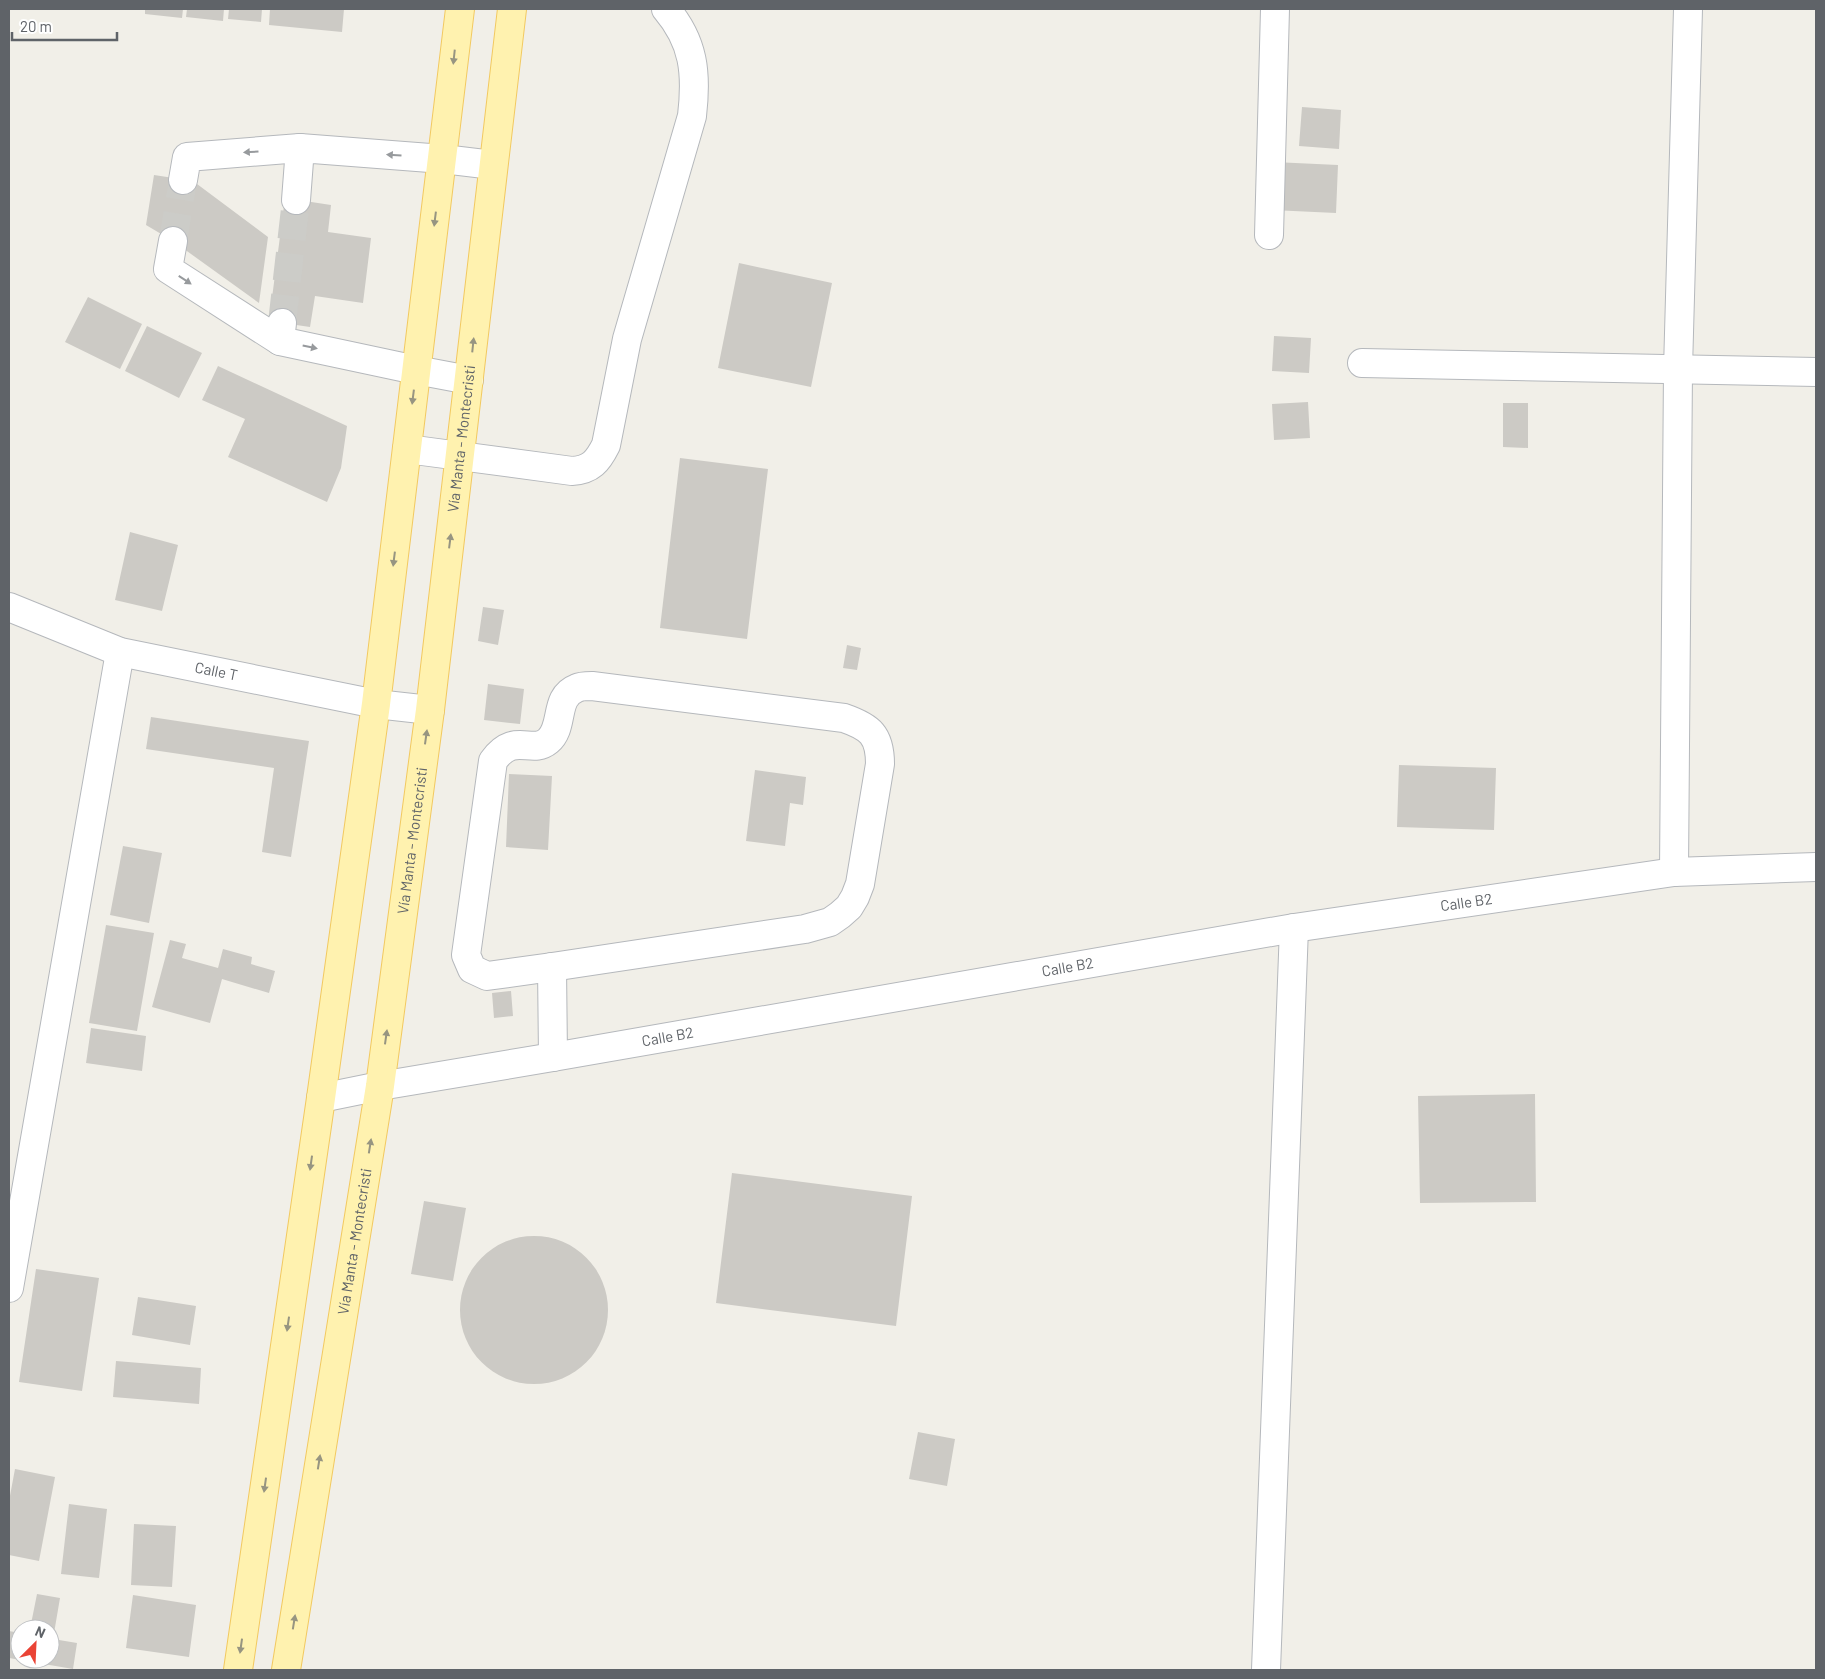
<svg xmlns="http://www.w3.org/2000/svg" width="1825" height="1679" viewBox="0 0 1825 1679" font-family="Barlow,sans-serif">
	<rect width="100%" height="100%" fill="#f1efe8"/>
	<!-- building -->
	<path fill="#cccac5" d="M145 9H183L182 18 145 14Z
		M187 9H224L223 21 186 17Z
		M229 9H262L261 22 228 19Z
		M270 9H344L342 32 269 25Z
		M1302 107 1341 110 1339 149 1299 146Z
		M1274 162 1338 165 1336 213 1272 210Z
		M154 175 193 181 268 237 259 303 173 241 146 225Z
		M285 198 331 205 328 232 371 238 363 303 315 296 310 327 269 321Z
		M739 263 832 283 811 387 718 368Z
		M88 297 142 324 120 369 65 342Z
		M147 326 202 353 179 398 125 371Z
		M1274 336 1311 338 1309 373 1272 371Z
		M218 366 347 426 341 468 327 502 228 457 245 419 202 400Z
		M1308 402 1310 438 1274 440 1272 404Z
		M1503 403H1528V448L1503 447Z
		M680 458 768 469 747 639 660 628Z
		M130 532 178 545 162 611 115 600Z
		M483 607 504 610 498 645 478 641Z
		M847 645 861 648 857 670 843 668Z
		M488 684 524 689 520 724 484 720Z
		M151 717 309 741 291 857 262 852 274 768 146 749Z
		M1399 765 1496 768 1494 830 1397 827Z
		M755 770 806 777 803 805 790 803 785 846 746 841Z
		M509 774 552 776 548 850 506 847Z
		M123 846 162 853 149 923 110 915Z
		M106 925 154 933 137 1031 89 1023Z
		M170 940 186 944 182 958 218 968 223 949 252 957 251 964 275 971 269 993 222 979 210 1023 152 1007Z
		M511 991 513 1016 494 1018 492 993Z
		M91 1028 146 1036 142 1071 86 1063Z
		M1535 1094 1536 1202 1420 1203 1418 1096Z
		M732 1173 912 1196 896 1326 716 1303Z
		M424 1201 466 1208 453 1281 411 1274Z
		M460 1310a74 74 0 1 1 148 0a74 74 0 1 1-148 0Z
		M36 1269 99 1278 82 1391 19 1382Z
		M138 1297 196 1306 190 1345 132 1335Z
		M116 1361 201 1368 199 1404 113 1397Z
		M918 1432 955 1439 947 1486 909 1479Z
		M15 1469 55 1477 39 1561 9 1555V1501Z
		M69 1504 107 1509 99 1578 61 1574Z
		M134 1524 176 1526 172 1587 131 1585Z
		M37 1594 60 1598 53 1639 77 1643 73 1669 9 1658V1631L20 1633V1659H50V1629H30Z
		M133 1595 196 1605 189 1657 126 1648Z"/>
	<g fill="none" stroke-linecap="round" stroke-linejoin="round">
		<!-- minor-tunnel -->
		<path stroke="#ccccc8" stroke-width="28" stroke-dasharray="28 14" stroke-linecap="butt" d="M173 241 183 180
			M282 323 296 200"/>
		<!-- minor casing -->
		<g stroke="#b5b8bc" stroke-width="30">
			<g id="minor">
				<path d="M183 180 187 157 300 148"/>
				<path d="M296 200 300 148 443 159 493 165"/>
				<path d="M1269 235 1275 9"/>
				<path d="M173 241 168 269 280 341"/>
				<path d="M282 323 280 341 416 370 469 380"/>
				<path d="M1362 363 1816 372"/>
				<path d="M407 449 572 471C591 470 598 461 606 445L627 339 692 116C697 73 694 42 666 9"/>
				<path id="s1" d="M9 607 120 652 376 704 430 710"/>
				<path d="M592 686 844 718C870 727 880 735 880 764L860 884 855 897 849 907 840 915 830 922 805 929 552 967 487 976 472 969 466 955 493 761C514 731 531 755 548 741 565 727 553 697 577 688 581 686 588 686 592 686Z"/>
				<path d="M1674 872 1678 369 1688 9"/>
				<path d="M552 967 553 1057"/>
				<path id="s2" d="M321 1098 380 1086 553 1057 1294 928 1674 872 1816 867"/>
				<path d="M9 1288 120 652"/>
				<path d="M1266 1670 1294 928"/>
			</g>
		</g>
		<!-- major casing -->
		<g stroke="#f2c960" stroke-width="30">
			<g id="major">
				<path d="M238 1670 321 1098 376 704 460 9"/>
				<path id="s3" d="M286 1670 380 1086 430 710 512 9"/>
			</g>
		</g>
		<!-- minor -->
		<use href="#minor" stroke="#fff" stroke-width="28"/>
		<!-- major -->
		<use href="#major" stroke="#fff2af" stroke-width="28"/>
	</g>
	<!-- one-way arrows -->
	<defs><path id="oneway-solid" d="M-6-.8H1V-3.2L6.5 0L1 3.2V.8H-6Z" transform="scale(1.25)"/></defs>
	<g fill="#979581">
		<use href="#oneway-solid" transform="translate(454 57) rotate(96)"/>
		<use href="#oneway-solid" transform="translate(435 219) rotate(97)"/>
		<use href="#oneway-solid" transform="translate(473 345) rotate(-84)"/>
		<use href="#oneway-solid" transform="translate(413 397) rotate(97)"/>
		<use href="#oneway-solid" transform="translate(450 541) rotate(-83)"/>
		<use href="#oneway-solid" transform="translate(394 559) rotate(97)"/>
		<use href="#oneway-solid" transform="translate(426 737) rotate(-82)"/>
		<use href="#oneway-solid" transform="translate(386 1037) rotate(-82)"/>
		<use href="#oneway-solid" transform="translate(370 1146) rotate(-81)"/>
		<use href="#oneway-solid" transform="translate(311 1163) rotate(98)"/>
		<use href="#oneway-solid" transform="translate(288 1324) rotate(98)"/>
		<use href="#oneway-solid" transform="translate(319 1462) rotate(-81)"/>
		<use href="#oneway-solid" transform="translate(265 1485) rotate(98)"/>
		<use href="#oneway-solid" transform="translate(294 1622) rotate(-81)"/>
		<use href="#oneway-solid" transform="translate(241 1646) rotate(98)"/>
	</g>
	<g fill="#979a9d">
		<use href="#oneway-solid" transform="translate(251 152) rotate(176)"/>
		<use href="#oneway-solid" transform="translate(394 155) rotate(-176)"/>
		<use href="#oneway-solid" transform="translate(185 280) rotate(33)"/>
		<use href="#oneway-solid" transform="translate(310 347) rotate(12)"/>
	</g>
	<g text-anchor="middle" stroke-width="4.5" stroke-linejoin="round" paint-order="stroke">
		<!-- street labels -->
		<g font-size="15" fill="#5f6368" stroke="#fff">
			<text dy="5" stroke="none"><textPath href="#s3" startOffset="1244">Vía Manta - Montecristi</textPath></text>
			<text dy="5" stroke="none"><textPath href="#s1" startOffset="218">Calle T</textPath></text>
			<text dy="5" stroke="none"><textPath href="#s3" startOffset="839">Vía Manta - Montecristi</textPath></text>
			<text dy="5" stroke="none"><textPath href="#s2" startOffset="1162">Calle B2</textPath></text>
			<text dy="5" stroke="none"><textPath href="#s2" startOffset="758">Calle B2</textPath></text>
			<text dy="5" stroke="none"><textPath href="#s2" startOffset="352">Calle B2</textPath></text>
			<text dy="5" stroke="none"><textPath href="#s3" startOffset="434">Vía Manta - Montecristi</textPath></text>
		</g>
	</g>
	<!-- border -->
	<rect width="1825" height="1679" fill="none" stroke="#5f6368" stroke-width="20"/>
	<!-- north arrow -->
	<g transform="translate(35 1644) rotate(24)"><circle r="24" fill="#ffffff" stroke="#bfc1c3"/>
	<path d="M0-4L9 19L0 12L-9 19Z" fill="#ea4335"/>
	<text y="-8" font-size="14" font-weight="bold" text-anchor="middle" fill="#5f6368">N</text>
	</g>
	<!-- scale -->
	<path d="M12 32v8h105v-8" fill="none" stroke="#5f6368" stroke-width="2.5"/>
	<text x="20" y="32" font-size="15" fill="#5f6368" stroke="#ffffff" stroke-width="4" paint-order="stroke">20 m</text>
</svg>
